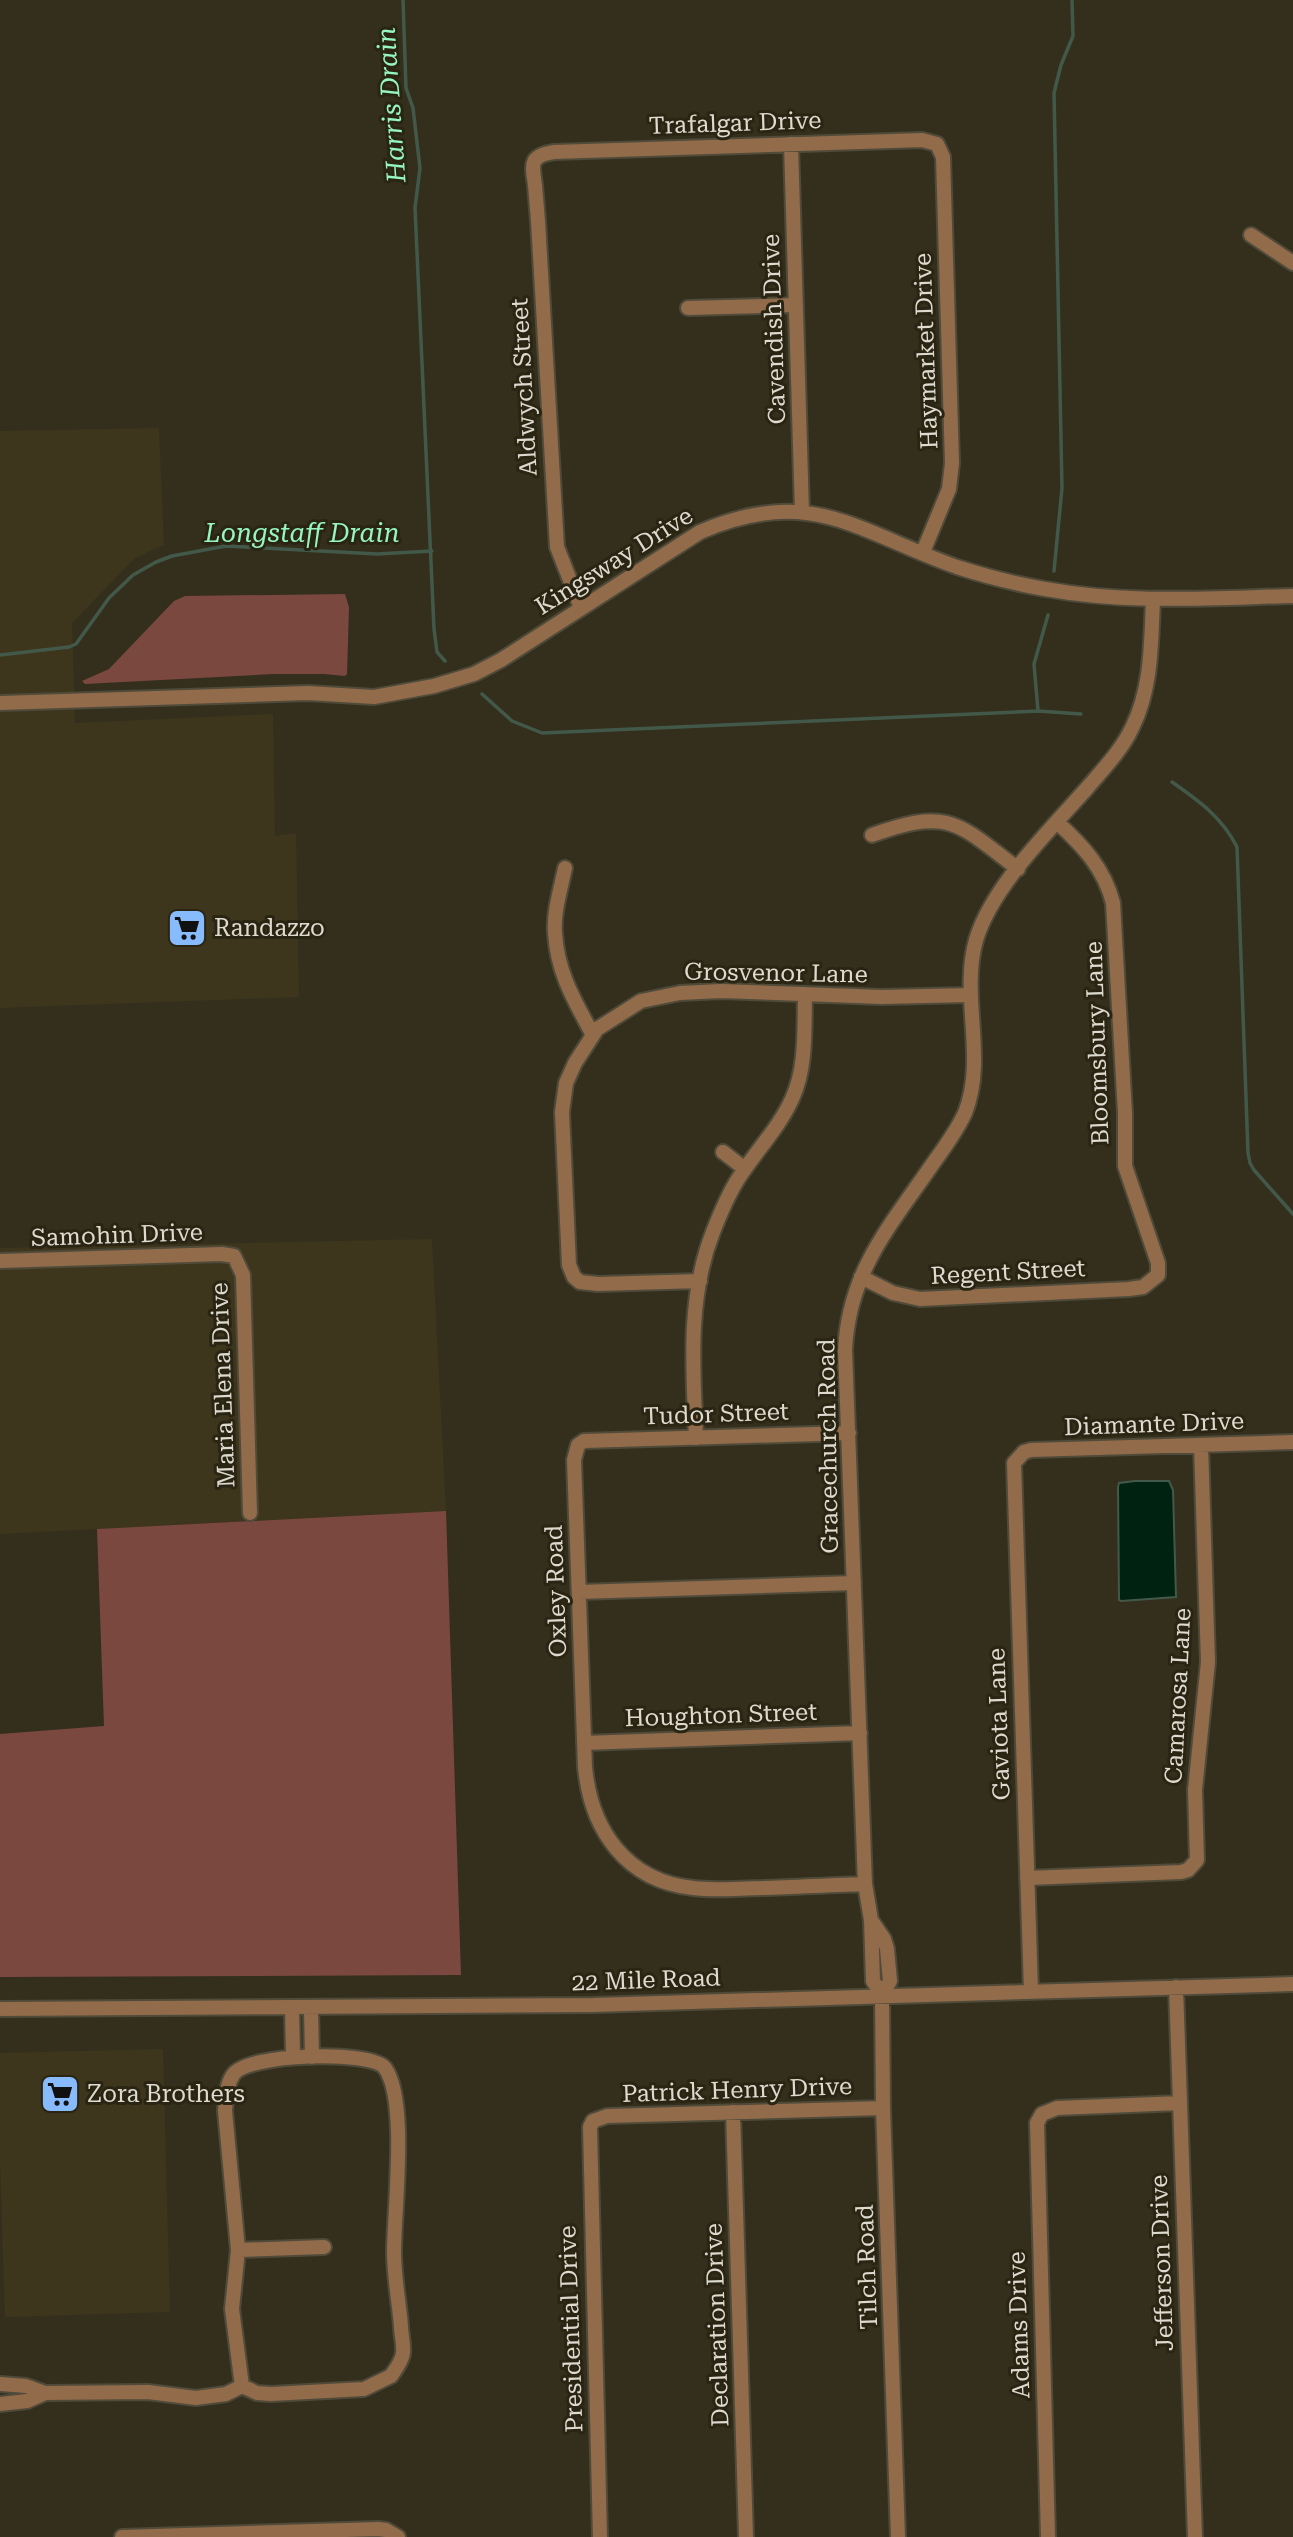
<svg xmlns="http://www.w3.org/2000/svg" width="1293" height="2537" viewBox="0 0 1293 2537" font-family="'Roboto Serif',serif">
	<rect width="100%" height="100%" fill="#342f1d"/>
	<!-- built -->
	<path fill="#3d361d" d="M159 428 164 545 135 558 72 623 75 723 273 714 275 836 296 833 299 997 0 1008V431Z
		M432 1239 446 1511 0 1534V1248Z
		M163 2049 170 2312 5 2317 0 2161V2053Z"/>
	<!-- green -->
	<path fill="#7b4840" d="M345 594 349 607 347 674 345 676 324 674H274L85 684 82 681 109 669 174 601 185 596Z
		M446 1511 461 1975 0 1977V1734L104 1726 97 1529Z"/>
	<!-- water -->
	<path fill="#021" stroke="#42594a" stroke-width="2" d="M1135 1481H1169L1173 1490 1176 1597 1121 1601 1119 1600 1118 1487 1119 1483Z"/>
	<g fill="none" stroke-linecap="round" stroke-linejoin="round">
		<!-- stream -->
		<path stroke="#42594a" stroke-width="3.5" d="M403 0 406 88 413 108 420 168 415 208 434 629 437 652 445 661
			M1054 571 1062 488 1054 93 1061 65 1073 36 1072 0
			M0 655 69 647 76 644 109 598 133 575 156 562 172 556 226 546 377 554 432 551
			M482 694 512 721 542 733 1038 711 1081 714
			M1038 711 1034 664 1048 615
			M1172 782C1199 801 1222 817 1237 847L1248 1153 1250 1163 1254 1170 1293 1214"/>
		<!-- minor casing -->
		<g stroke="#4f4a39" stroke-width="18">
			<path id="minor" d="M791 144 802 512
				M1251 235 1293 263
				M688 308 796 305
				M581 608 557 547 538 221C537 209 536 197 535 185 532 164 529 156 554 152L922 140 937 144 943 157 952 463 949 489 923 552
				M0 703 308 693 374 697 434 686 474 674 501 660 700 532C811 484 858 532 957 567 985 576 1016 584 1045 589 1127 604 1210 598 1293 596
				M872 835C949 807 958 823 1018 869
				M565 868C561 888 553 913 555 933 557 972 575 1002 593 1035
				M723 1152 745 1169
				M0 1261 222 1254 234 1256 243 1275 250 1513
				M861 1277 893 1293 920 1299 1129 1289 1143 1287 1158 1275V1263L1125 1166V1113L1113 903C1104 868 1083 846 1057 822
				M700 1281 598 1284 580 1282 574 1277 569 1265 562 1112 566 1083 575 1063 597 1029 641 1001 680 993 721 991 881 997 970 995
				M849 1433 584 1441 578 1445 574 1460 585 1767C591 1830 626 1881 693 1888 716 1891 740 1888 763 1888 797 1887 831 1885 865 1884
				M696 1438C693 1369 687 1298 713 1232 720 1214 728 1195 738 1179 755 1152 779 1128 792 1099 807 1067 804 1028 805 994
				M579 1592 854 1583
				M584 1743 860 1733
				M1027 1878 1181 1872 1188 1870 1197 1860 1195 1790 1208 1662 1201 1445
				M871 1920 873 1981 882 1995
				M1176 1987 1195 2537
				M1031 1991 1014 1463 1024 1452 1031 1450 1293 1442
				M292 2008 293 2057
				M311 2008 312 2057
				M0 2009 593 2005 1293 1984
				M733 2112 746 2537
				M238 2250 324 2247
				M0 2384 26 2386 45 2393 148 2392 196 2398 226 2394 242 2386 257 2393 271 2394 364 2389 391 2376C396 2369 402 2361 403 2353 404 2344 401 2334 401 2326 399 2302 394 2277 394 2252 394 2210 408 2100 385 2068 372 2050 246 2053 233 2075 226 2085 226 2100 225 2111L238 2250 232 2309 242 2386
				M0 2404 27 2401 45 2393
				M122 2537 378 2529 386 2530 398 2537
				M600 2537 590 2127 593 2121 607 2116 883 2108
				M898 2537 883 2108 882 1995 890 1981 887 1949 884 1939 871 1920 865 1884 845 1350C849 1270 891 1225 934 1162 945 1147 957 1130 965 1113 987 1058 960 996 976 940 992 886 1051 829 1088 787 1104 768 1121 751 1132 728 1152 688 1151 643 1153 599
				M1048 2537 1037 2123 1042 2114 1057 2108 1180 2103"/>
		</g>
		<!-- minor -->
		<use href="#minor" stroke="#916b4a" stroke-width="14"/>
	</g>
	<!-- icons -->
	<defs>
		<g id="supermarket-square" transform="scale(2.0125)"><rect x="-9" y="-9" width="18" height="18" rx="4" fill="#87bbfb" stroke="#2a2513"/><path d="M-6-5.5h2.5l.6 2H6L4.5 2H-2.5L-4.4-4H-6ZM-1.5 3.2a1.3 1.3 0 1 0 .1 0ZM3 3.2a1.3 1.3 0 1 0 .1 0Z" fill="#111"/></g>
	</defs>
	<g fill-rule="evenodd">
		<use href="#supermarket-square" x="187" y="928"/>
		<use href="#supermarket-square" x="60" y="2094"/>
	</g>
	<g text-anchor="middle" stroke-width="6" stroke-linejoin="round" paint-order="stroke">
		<!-- street labels -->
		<g font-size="24" fill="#dddacf" stroke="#2a2513">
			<text transform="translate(735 123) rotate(-2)" y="8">Trafalgar Drive</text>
			<text transform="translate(774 329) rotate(-92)" y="8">Cavendish Drive</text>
			<text transform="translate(926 351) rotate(-92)" y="8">Haymarket Drive</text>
			<text transform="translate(524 387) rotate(-93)" y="8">Aldwych Street</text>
			<text transform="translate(614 561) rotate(-32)" y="8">Kingsway Drive</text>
			<text transform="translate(776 973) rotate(1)" y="8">Grosvenor Lane</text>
			<text transform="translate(1097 1043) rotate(-92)" y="8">Bloomsbury Lane</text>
			<text transform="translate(117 1235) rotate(-2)" y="8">Samohin Drive</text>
			<text transform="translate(1008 1272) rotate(-3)" y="8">Regent Street</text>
			<text transform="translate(223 1385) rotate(-92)" y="8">Maria Elena Drive</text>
			<text transform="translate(716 1414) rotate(-2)" y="8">Tudor Street</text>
			<text transform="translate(1154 1424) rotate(-2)" y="8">Diamante Drive</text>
			<text transform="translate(828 1446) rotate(-91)" y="8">Gracechurch Road</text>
			<text transform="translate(556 1591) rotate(-92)" y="8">Oxley Road</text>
			<text transform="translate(1178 1696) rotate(-87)" y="8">Camarosa Lane</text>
			<text transform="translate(721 1715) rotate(-2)" y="8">Houghton Street</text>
			<text transform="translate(999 1724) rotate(-92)" y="8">Gaviota Lane</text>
			<text transform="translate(646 1980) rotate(-2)" y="8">22 Mile Road</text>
			<text transform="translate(737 2090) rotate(-2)" y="8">Patrick Henry Drive</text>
			<text transform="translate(1162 2263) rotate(-92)" y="8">Jefferson Drive</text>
			<text transform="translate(867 2267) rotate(-92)" y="8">Tilch Road</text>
			<text transform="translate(717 2325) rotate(-92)" y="8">Declaration Drive</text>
			<text transform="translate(1019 2325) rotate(-92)" y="8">Adams Drive</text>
			<text transform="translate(571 2329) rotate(-92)" y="8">Presidential Drive</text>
		</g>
		<!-- poi labels -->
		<g font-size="24" fill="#dddacf" stroke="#2a2513" text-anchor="start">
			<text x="214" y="936">Randazzo</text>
			<text x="87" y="2102">Zora Brothers</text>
		</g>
		<!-- water labels -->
		<g font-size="26" font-style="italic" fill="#96f6c0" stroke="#2a2513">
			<text transform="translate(391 105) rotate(-94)" y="9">Harris Drain</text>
			<text x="302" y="542">Longstaff Drain</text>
		</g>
	</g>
</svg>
